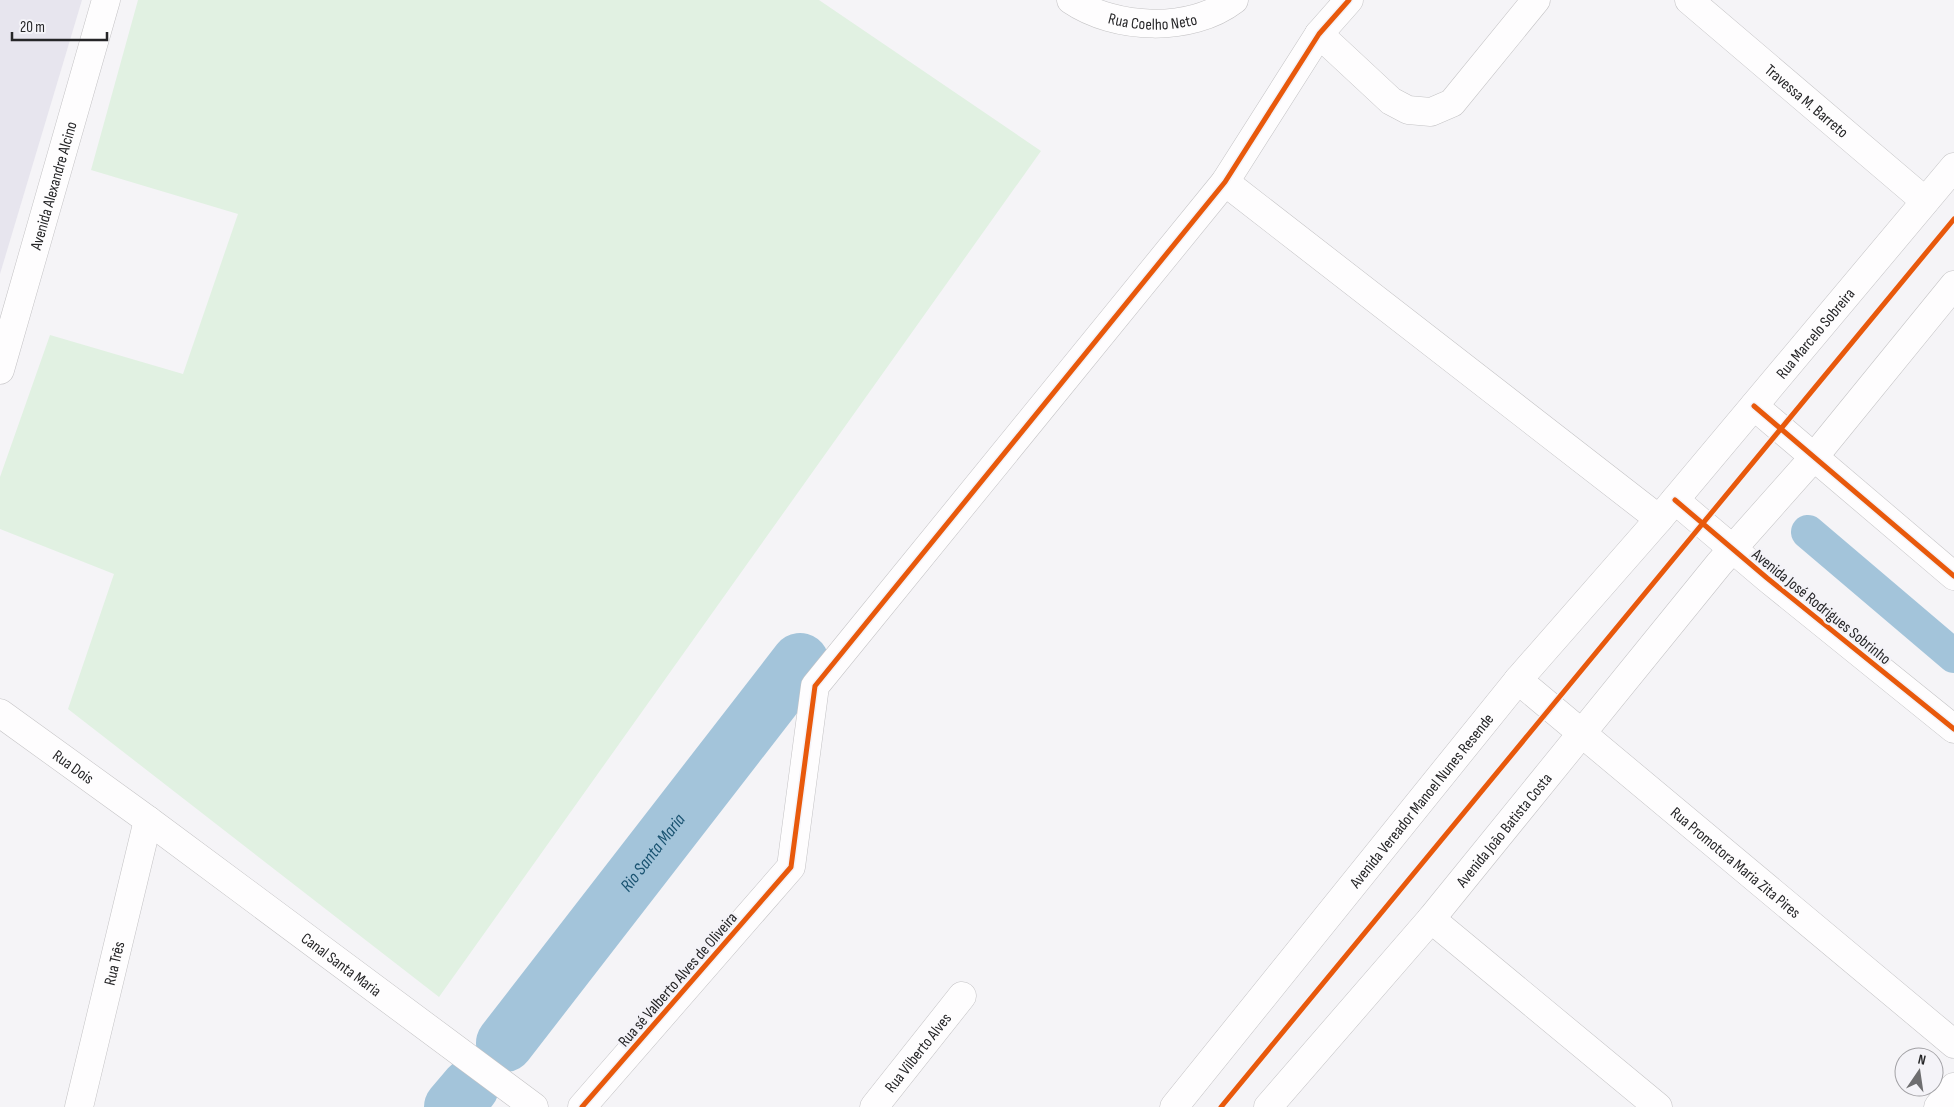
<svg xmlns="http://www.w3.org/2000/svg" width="1954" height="1107" viewBox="0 0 1954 1107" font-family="'Sofia Sans Condensed',sans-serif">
	<rect width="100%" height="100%" fill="#f5f4f7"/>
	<!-- built -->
	<path fill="#e7e5ee" d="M0 0H82L0 274Z"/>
	<!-- green -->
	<path fill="#e1f1e2" d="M138 0H819L1041 151 439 997 68 709 114 574 0 529V477L50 335 183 374 238 214 91 170Z"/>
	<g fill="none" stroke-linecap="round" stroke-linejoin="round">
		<!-- canal -->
		<path stroke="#a3c4da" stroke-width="34" d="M1808 532 1954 656"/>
		<!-- river -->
		<g stroke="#a3c4da" stroke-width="58">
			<path id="s1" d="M505 1043 800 662"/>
			<path d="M453 1107 470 1087"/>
		</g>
		<!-- minor casing -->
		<g stroke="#c4c3c5" stroke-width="29">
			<g id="minor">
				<path id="s2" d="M1071 0C1115 30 1191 33 1234 0"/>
				<path id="s3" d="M1689 0 1925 201"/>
				<path d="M1319 34 1391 101 1408 110 1431 112 1452 103 1536 0"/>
				<path d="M1225 182 1659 519"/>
				<path id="s4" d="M1518 680 1954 1044"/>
				<path id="s5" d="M0 713 148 820 534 1107"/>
				<path d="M1431 919 1658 1107"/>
				<path id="s6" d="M79 1107 148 820"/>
				<path d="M582 1107 791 867 815 686 1225 182 1319 34 1349 0"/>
				<path id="s7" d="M874 1107 962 996"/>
				<path d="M1938 1107 1954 1087"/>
			</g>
		</g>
		<!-- tertiary casing -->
		<g stroke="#c4c3c5" stroke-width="29">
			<g id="tertiary">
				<path id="s8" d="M0 370 106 0"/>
				<path d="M1754 406 1954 576"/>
				<path d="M1675 500 1767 578 1954 729"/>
				<path id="s9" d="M1174 1107 1518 680 1659 519 1954 167"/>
				<path id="s10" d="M1268 1107 1431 919 1719 564 1814 457 1954 285"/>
			</g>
		</g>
		<!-- minor -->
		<use href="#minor" stroke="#fefdfe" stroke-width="28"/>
		<!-- tertiary -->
		<use href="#tertiary" stroke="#fefdfe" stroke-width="28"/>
		<!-- cycleway casing -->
		<g stroke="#f4f3f8" stroke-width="8">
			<path id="cycleway" d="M1754 406 1954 576
				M1675 500 1767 578 1954 729
				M582 1107 791 867 815 686 1225 182 1319 34 1349 0
				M1221 1107 1954 219"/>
		</g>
		<!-- cycleway -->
		<use href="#cycleway" stroke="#e8590c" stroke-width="5"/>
	</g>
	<g text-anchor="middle" stroke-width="5" stroke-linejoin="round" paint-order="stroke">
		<!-- street labels -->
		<g font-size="16" fill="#262628" stroke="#f4f3f8">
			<text dy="6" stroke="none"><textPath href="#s2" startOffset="86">Rua Coelho Neto</textPath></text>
			<text dy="6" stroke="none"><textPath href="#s3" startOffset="155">Travessa M. Barreto</textPath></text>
			<text dy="6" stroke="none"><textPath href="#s8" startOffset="192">Avenida Alexandre Alcino</textPath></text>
			<text dy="6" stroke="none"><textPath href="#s9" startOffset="1005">Rua Marcelo Sobreira</textPath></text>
			<text transform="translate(1822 606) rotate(39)" y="6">Avenida José Rodrigues Sobrinho</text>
			<text dy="6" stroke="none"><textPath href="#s5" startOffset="91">Rua Dois</textPath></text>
			<text dy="6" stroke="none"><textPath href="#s9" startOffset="394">Avenida Vereador Manoel Nunes Resende</textPath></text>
			<text dy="6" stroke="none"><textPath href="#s10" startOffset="364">Avenida João Batista Costa</textPath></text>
			<text dy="6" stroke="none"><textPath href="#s4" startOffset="284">Rua Promotora Maria Zita Pires</textPath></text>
			<text dy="6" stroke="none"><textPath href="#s6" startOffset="148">Rua Três</textPath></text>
			<text dy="6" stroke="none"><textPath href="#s5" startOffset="424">Canal Santa Maria</textPath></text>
			<text transform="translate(677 979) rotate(-49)" y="6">Rua sé Valberto Alves de Oliveira</text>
			<text dy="6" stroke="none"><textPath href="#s7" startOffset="70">Rua Vilberto Alves</textPath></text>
		</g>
		<!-- water labels -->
		<g font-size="18" font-style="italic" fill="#1b5472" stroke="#f4f3f8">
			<text dy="6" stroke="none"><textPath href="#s1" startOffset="241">Rio Santa Maria</textPath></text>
		</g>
	</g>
	<!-- north arrow -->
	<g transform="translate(1919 1072) rotate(13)"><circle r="24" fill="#f4f3f8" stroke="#a2a1a5"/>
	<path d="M0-4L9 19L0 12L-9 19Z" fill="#6e6e70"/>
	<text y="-8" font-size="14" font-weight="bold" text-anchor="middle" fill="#262628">N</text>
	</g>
	<!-- scale -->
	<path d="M12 32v8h95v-8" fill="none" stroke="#262628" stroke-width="2.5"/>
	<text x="20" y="32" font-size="15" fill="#262628" stroke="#f4f3f8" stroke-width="4" paint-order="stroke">20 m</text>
</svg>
